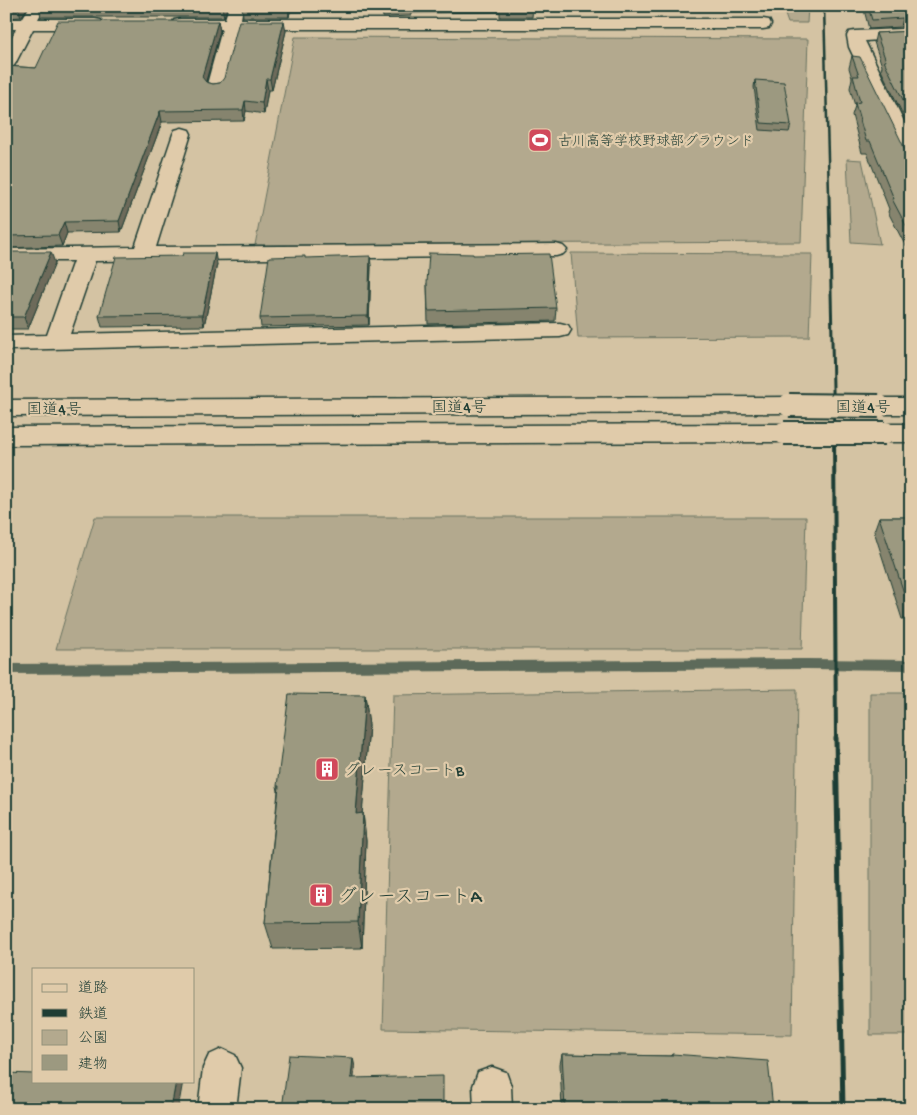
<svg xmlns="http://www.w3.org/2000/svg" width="917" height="1115" viewBox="0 0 917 1115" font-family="'Gochi Hand','Klee One',sans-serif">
	<rect width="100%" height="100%" fill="#d4c3a3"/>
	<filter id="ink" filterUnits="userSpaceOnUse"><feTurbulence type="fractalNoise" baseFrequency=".02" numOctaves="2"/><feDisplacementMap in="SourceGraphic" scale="10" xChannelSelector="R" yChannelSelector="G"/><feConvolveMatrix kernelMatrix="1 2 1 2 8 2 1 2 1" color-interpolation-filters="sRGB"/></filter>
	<g filter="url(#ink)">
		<!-- green -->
		<path fill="#b3a98e" stroke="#697361" d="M782 6H808L807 23H788Z
			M295 37 808 39 801 242 255 245Z
			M847 159 862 160 880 244 851 242Z
			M571 253 812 254 809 337 578 338Z
			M95 517H806L802 649H56Z
			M797 689 792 1035 383 1029 393 695Z
			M870 693H911V1035H870Z"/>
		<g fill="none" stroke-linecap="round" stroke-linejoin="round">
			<!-- stream -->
			<path fill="#5d6b5a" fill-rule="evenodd" d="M806 659 911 660V670L806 669 6 674V664Z"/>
			<!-- minor casing -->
			<g stroke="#1f3d34" stroke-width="3">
				<path id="minor" d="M30 6 41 7 43 10 38 19H95L101 20 103 24 101 28 95 29H33L15 64 12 68 6 69V48L16 29H6V19H22Z
					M229 6H243L241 19H763L769 20 771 24 769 28 763 29H239L224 88 221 92 215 93 209 92 206 88 222 29H180L174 28 172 24 174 20 180 19H225Z
					M911 24V38L865 41 911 136V162L904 160 901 156 849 47 847 36 849 32 855 31 901 29Z
					M182 128 189 130 191 134 156 247 556 244 563 246 567 250 563 254 556 256 95 261 70 334 560 323 568 325 571 330 568 335 560 337 6 350V336L47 335 73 261H6V249L135 247 173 134 175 130Z
					M222 1049 235 1055 241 1068 236 1109H198L203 1068 209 1055Z
					M492 1067 506 1072 511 1086 512 1109H474L473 1086 478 1072Z"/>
			</g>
			<!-- highway casing -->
			<g stroke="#1f3d34" stroke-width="3">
				<path id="highway" d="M789 397 798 399 801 405 798 411 789 413 6 416V400Z
					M879 398H911V414H879L870 412 867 406 870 400Z
					M784 424 793 427 796 433 793 439 784 442 6 445V427Z
					M885 424H911V442H885L876 439 873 433 876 427Z"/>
			</g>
			<!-- minor -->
			<use href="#minor" fill="#e0cbaa" fill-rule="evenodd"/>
			<!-- highway -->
			<use href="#highway" fill="#e0cbaa" fill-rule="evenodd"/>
			<!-- rail-far3 -->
			<path stroke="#1f3d34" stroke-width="2.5" d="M824 6 829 195"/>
			<!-- rail-far2 -->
			<path stroke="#1f3d34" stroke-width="3" d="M829 194 834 437"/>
			<!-- rail-far1 -->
			<path stroke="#1f3d34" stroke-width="4" d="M834 436 836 739"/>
			<!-- rail -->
			<path stroke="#1f3d34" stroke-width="5" d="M836 738 843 1109"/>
			<!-- highway-bridge casing -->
			<g stroke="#1f3d34" stroke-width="26" stroke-linecap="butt">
				<path id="highway-bridge" d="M789 405 879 406
					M784 433H885"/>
			</g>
			<!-- highway-bridge -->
			<use href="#highway-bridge" stroke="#e0cbaa" stroke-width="22"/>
		</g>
		<!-- wall -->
		<path fill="#86846e" stroke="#1f3d34" d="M6 6H29L21 17 6 18Z
			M39 6H228L224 17H41Z
			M242 6H532L533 7 532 17H500V12L411 13V16L383 17 382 11 290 12 289 17H243Z
			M863 6H911V22L901 27 869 29Z
			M218 21 220 31 206 82 213 84 220 83 286 31 272 90H268L264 114 246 111 244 121 162 122 121 232 67 233 62 246 6 248V66L36 68Z
			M911 31V131L881 70 882 66 874 42 876 33Z
			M852 56 911 164V245H905L888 212 889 209 867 153H862L852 115 855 106 850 88 852 78 849 68Z
			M755 80 791 125 789 132 760 130 754 87Z
			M6 252 55 263 28 329H6Z
			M473 255 556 308 555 321 428 324 427 283Z
			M217 264 204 326 102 327 99 316Z
			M371 265 369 325 261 327 260 318Z
			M879 517H911V619H902L874 531Z
			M365 695 369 725 362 813H363L366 841 362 948 273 949 265 923 278 791 277 786Z
			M562 1054 671 1056 672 1054 773 1109H562L560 1064Z
			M911 1088V1102L908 1091Z"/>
		<!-- shaded-wall -->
		<path fill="#6d6b5a" stroke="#1f3d34" d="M19 6H29L21 17 18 7Z
			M222 6H228L224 17 222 7Z
			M288 6H289L290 12 289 17Z
			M911 15V22L901 27 903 18Z
			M218 21 220 31 204 88 202 77Z
			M284 21 286 31 272 90 270 79Z
			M266 79 268 90 264 114 262 103Z
			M245 101 246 111 244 121 243 110Z
			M160 111 162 122 121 232 119 221Z
			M64 222 67 233 62 246 58 235Z
			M51 252 55 263 28 329 24 317Z
			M215 253 217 264 204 326 202 315Z
			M370 256 371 265 369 325 368 316Z
			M365 695 369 725 360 842 356 814Z
			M363 813 366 841 362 948 358 922Z
			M353 1058 355 1067 353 1087 351 1078Z
			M176 1081H183L178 1109H171Z"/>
		<!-- building -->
		<path fill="#9c9980" stroke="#1f3d34" d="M6 6H19L6 7Z
			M39 6H222V7H38Z
			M242 6H288V7H242Z
			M501 6H532L533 7H501Z
			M868 6H911V15L903 18 872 20Z
			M58 21H218L202 77 206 82 213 84 220 83 224 78 239 21H284L270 79H266L262 103 245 101 243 110 160 111 119 221 64 222 58 235 6 236V66L36 68Z
			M911 31V116L884 61H886L876 33Z
			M852 56 860 57 902 143 911 164V233H910L892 199H894L870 141H866L855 103 860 102 853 76H859Z
			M755 80 784 82 791 125 761 123Z
			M6 252H51L24 317H6Z
			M183 253H215L202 315 99 316 116 257 182 256Z
			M429 253 473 254V255L549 254 556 308 428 311 427 283Z
			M305 256V258L370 256 368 316 260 318 269 257Z
			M879 517H911V605H908Z
			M289 694 365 695 356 814 363 813 358 922 265 923 279 786H277Z
			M562 1054 672 1056V1054L768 1061 773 1109H565Z
			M289 1055 353 1058 351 1078 443 1076V1109H282Z
			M6 1073 34 1074V1081H176L171 1109H6Z"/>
	</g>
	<!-- icons -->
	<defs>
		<g id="stadium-square" transform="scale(1.25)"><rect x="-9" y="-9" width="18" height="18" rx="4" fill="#d1495b" stroke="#e0cbaa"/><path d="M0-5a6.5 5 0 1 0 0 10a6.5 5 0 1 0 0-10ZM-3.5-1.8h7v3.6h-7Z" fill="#fff"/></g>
		<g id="building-square" transform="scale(1.25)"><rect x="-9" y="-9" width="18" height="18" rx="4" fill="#d1495b" stroke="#e0cbaa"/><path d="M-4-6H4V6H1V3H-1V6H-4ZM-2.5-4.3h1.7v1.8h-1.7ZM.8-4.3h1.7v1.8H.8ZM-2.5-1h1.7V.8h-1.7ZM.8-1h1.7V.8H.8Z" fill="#fff"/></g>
	</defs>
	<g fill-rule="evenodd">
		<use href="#stadium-square" x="540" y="140"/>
		<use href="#building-square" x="327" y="769"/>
		<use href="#building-square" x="321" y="895"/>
	</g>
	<g text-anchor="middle" stroke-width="4.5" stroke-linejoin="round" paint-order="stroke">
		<!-- far-poi labels -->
		<g font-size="14" fill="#1f3d34" stroke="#e0cbaa" text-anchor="start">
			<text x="558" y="145">古川高等学校野球部グラウンド</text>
		</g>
		<!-- street labels -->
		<g font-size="16" fill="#1f3d34" stroke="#e0cbaa">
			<text x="459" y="412">国道4号</text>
			<text x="863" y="412">国道4号</text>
			<text x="54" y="414">国道4号</text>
		</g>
		<!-- poi labels -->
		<g font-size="16" fill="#1f3d34" stroke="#e0cbaa" text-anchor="start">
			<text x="344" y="775">グレースコートB</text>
		</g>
		<!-- near-poi labels -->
		<g font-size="19" fill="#1f3d34" stroke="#e0cbaa" text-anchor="start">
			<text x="338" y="902">グレースコートA</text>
		</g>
	</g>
	<!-- margin -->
	<rect width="917" height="1115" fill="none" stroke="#e0cbaa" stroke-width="25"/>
	<rect x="12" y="12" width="892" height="1090" fill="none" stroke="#1f3d34" stroke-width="2" filter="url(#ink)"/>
	<!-- legend -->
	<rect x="32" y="968" width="162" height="115" fill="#e0cbaa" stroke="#93927b"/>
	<rect x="42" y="984" width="25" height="8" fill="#e0cbaa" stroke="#93927b"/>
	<text x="78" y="992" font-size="15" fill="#1f3d34">道路</text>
	<rect x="42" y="1009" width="25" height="8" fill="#1f3d34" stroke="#93927b"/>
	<text x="78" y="1018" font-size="15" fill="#1f3d34">鉄道</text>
	<rect x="42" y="1030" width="25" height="15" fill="#b3a98e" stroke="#93927b"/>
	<text x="78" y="1042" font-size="15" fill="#1f3d34">公園</text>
	<rect x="42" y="1055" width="25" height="15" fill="#9c9980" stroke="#93927b"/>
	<text x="78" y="1068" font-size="15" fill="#1f3d34">建物</text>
</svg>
